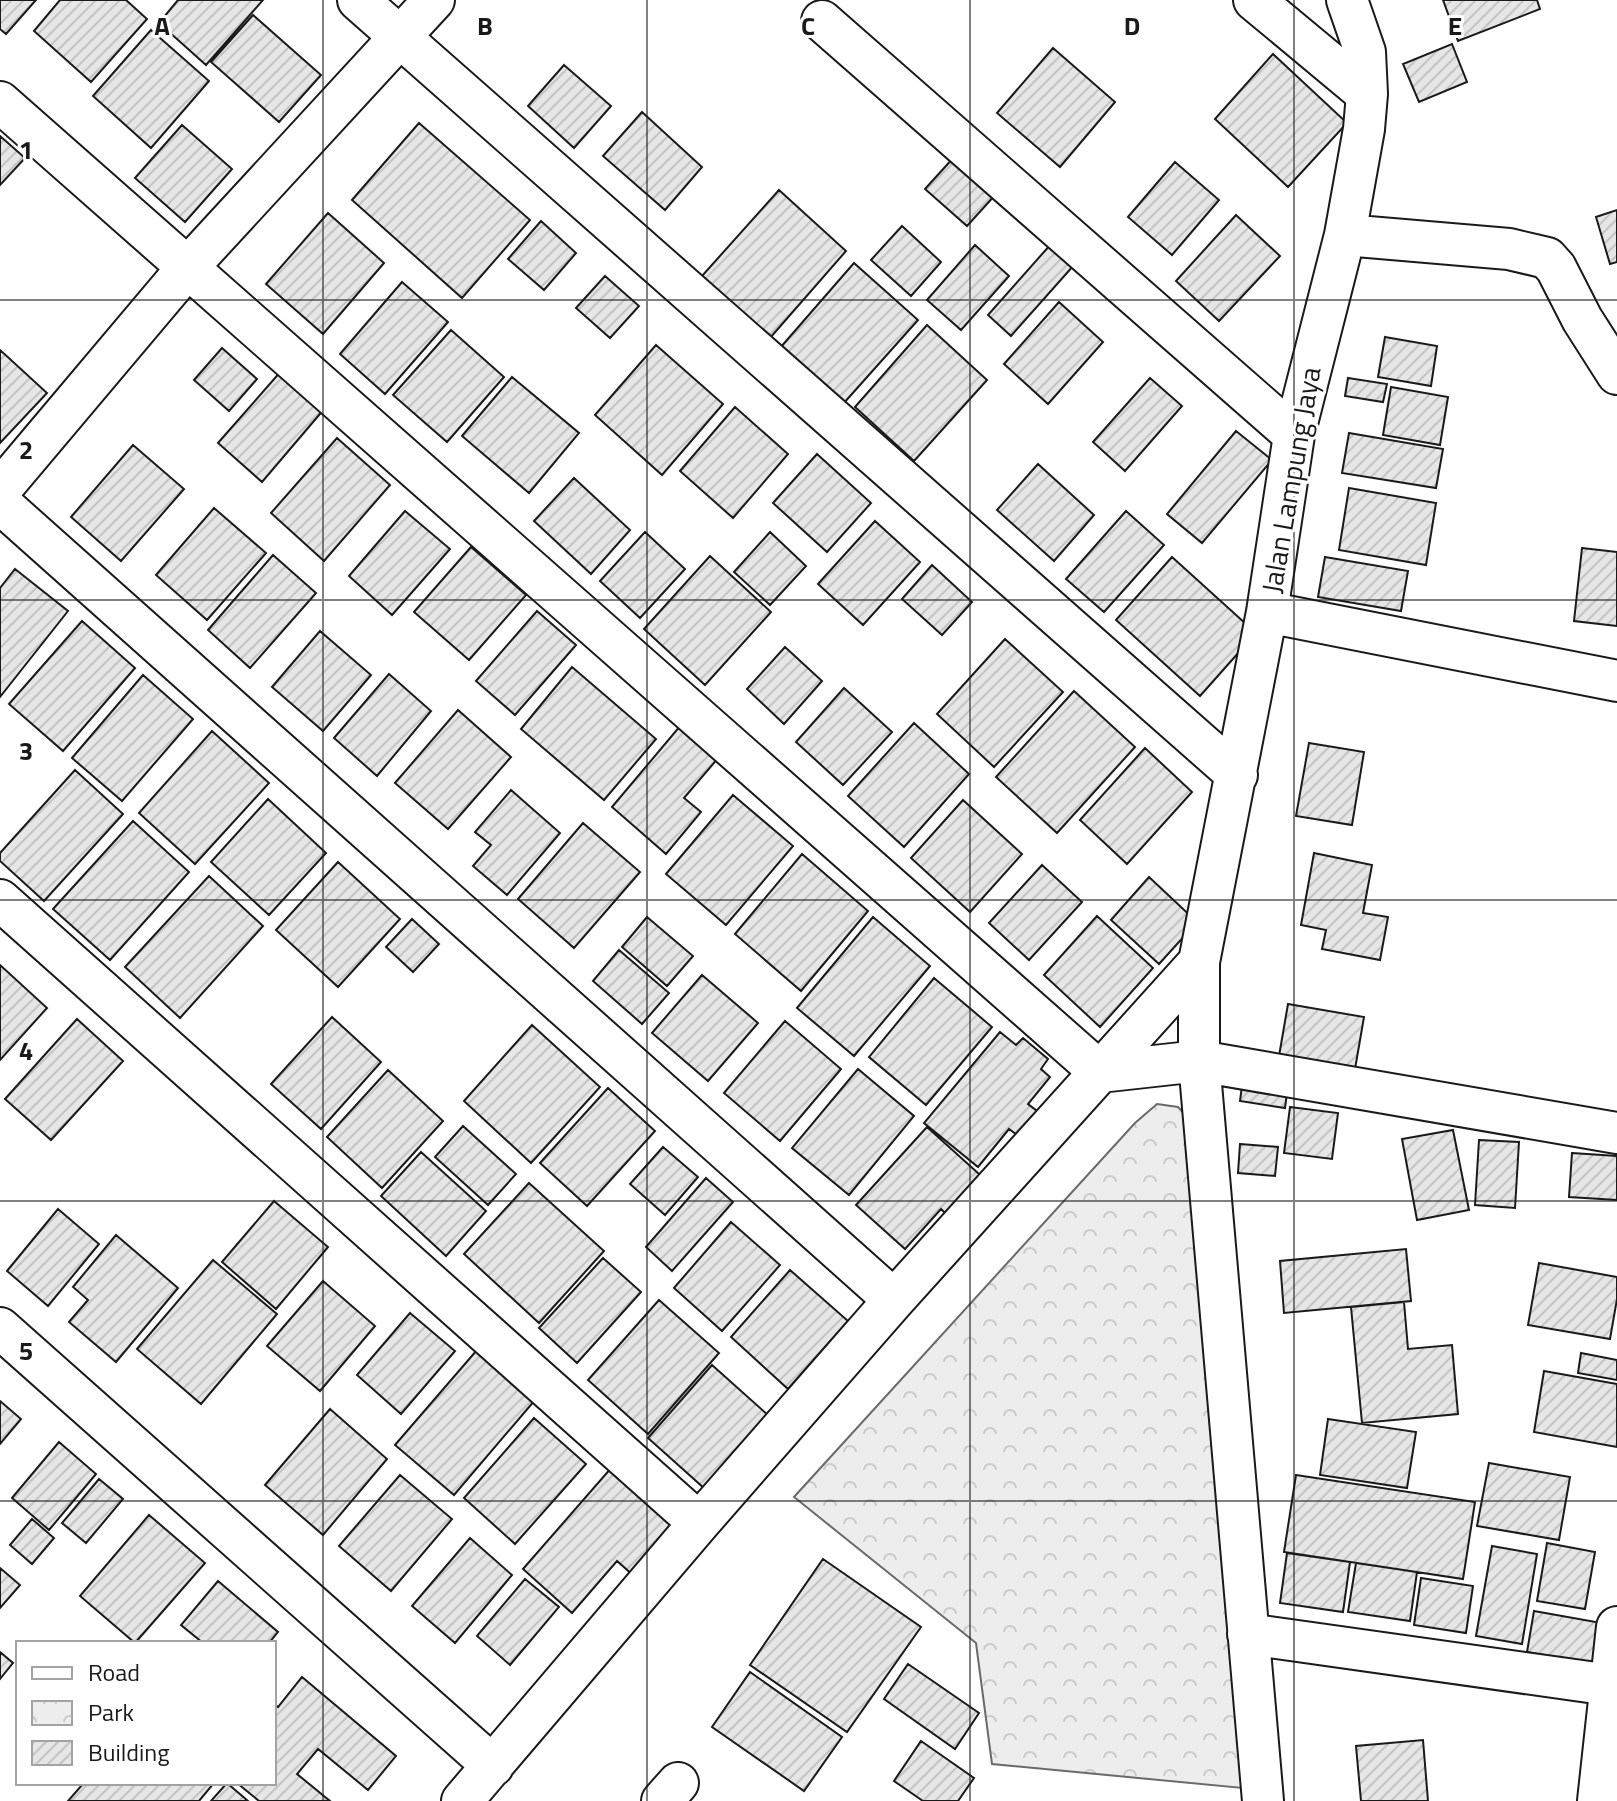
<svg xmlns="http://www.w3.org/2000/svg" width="1617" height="1801" viewBox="0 0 1617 1801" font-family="'Titillium Web',sans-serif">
	<defs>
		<pattern id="park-crowns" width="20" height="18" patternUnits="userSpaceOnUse" patternTransform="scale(2)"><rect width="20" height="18" fill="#ededed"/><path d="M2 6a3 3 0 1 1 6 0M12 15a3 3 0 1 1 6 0" fill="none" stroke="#cbcbcb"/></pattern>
		<pattern id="building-hatch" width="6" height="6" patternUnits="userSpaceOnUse" patternTransform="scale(2)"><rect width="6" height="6" fill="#e6e6e6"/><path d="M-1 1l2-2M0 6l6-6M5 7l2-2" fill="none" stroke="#c5c5c5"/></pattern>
	</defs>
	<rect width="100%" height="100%" fill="#fff"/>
	<!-- park -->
	<path fill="url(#park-crowns)" stroke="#6a6a6a" stroke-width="2" d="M1157 1104 1178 1107 1194 1124 1253 1789 992 1764 976 1643 794 1497 1135 1123Z"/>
	<!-- building -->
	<path fill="url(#building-hatch)" stroke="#1a1a1a" stroke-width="2" d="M0 0H36L6 34 0 29Z
		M60 0H126L147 19 91 82 34 31Z
		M178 0H263L206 65 159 23Z
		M1443 0H1537L1540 9 1458 41Z
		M253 15 321 75 279 122 211 62Z
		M151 30 209 81 151 148 93 96Z
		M1452 44 1467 82 1419 102 1403 64Z
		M1053 48 1115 102 1060 167 997 113Z
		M1273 54 1347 123 1288 187 1215 119Z
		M564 65 611 106 574 148 528 106Z
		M642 112 702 167 665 210 603 156Z
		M419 123 530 220 462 298 352 200Z
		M182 125 232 169 185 222 135 178Z
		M0 136 25 158 0 185Z
		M955 156 996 194 967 226 925 189Z
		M1175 162 1219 200 1172 255 1128 217Z
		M779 190 846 251 770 338 702 276Z
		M1617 210V262L1610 264 1596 217Z
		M328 213 384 263 323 334 266 284Z
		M1236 215 1280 256 1219 321 1176 281Z
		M541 221 576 253 544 290 508 259Z
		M902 226 941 262 911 296 871 260Z
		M1051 244 1074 265 1011 336 988 315Z
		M975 245 1009 276 961 330 927 300Z
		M854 263 918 320 843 404 780 348Z
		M605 276 639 306 610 338 576 308Z
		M402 282 448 322 385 394 340 354Z
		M1059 302 1103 342 1048 404 1004 364Z
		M927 325 987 380 914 461 855 407Z
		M451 330 504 377 447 442 393 395Z
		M1385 337 1437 346 1431 386 1378 377Z
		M656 345 723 404 662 475 595 415Z
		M222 348 257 379 229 411 194 380Z
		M0 350 47 393 0 443Z
		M282 370 325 408 262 482 218 443Z
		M512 377 579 433 529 493 462 436Z
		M1150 378 1182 406 1125 471 1093 442Z
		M1348 378 1387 384 1383 402 1345 396Z
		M1391 387 1448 397 1440 445 1383 435Z
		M735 407 788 454 733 518 680 471Z
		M1236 431 1272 460 1202 543 1167 514Z
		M1349 433 1443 449 1436 488 1342 473Z
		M337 438 390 485 324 561 271 513Z
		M133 445 184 489 121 561 71 517Z
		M817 454 871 503 827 552 773 503Z
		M1038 464 1094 515 1054 561 997 510Z
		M574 478 630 530 591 574 534 521Z
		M1349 488 1436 503 1426 565 1339 550Z
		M214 508 266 553 207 620 156 575Z
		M405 511 450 549 392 615 349 576Z
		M1126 511 1164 545 1104 612 1066 579Z
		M875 521 920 562 863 625 818 584Z
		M645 532 685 569 640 618 600 581Z
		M770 532 806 566 770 605 734 572Z
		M471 547 526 595 469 660 414 612Z
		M1582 548 1617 552V626L1574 621Z
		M273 555 316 593 250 668 208 630Z
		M710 556 771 612 705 685 644 629Z
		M1172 557 1256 633 1200 696 1116 620Z
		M1325 557 1408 571 1401 611 1318 597Z
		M932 565 972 602 942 635 902 599Z
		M15 569 68 611 0 697V588Z
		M537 611 576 645 515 715 476 681Z
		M82 621 135 668 63 751 9 704Z
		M320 631 371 675 323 731 272 687Z
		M1005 639 1063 692 994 767 937 714Z
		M785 647 822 681 784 724 747 689Z
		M572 667 656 739 604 800 521 729Z
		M389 674 431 711 377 776 334 738Z
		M143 675 193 719 122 801 72 758Z
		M844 688 892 732 843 785 796 742Z
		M1074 691 1135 747 1057 833 996 777Z
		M458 710 511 757 448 829 395 783Z
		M914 723 969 774 904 847 848 796Z
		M681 725 719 757 684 798 701 812 666 854 612 807Z
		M212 731 269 783 195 864 139 813Z
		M1309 743 1364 752 1352 825 1296 816Z
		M1145 748 1192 792 1127 864 1080 820Z
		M75 770 123 814 44 901 0 861V853Z
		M511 790 560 833 507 895 473 866 491 845 475 832Z
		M733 795 793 846 726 925 666 874Z
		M268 799 326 853 269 915 211 862Z
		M963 800 1022 854 970 912 911 858Z
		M133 821 189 872 110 960 53 909Z
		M583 823 640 872 574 948 518 899Z
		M1314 853 1372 865 1363 913 1388 917 1380 960 1322 949 1326 930 1301 925Z
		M802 854 868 911 801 991 735 934Z
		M338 862 400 919 338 987 276 930Z
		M1042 865 1082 902 1029 960 989 923Z
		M209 876 263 926 180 1018 125 967Z
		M1149 877 1197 922 1159 964 1111 920Z
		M1097 916 1153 968 1100 1027 1044 975Z
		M647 917 693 956 667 986 622 947Z
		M873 917 930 966 854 1056 797 1008Z
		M412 919 439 944 413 972 386 947Z
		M619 950 669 993 642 1024 593 981Z
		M0 965 47 1008 0 1060Z
		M702 975 758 1023 708 1081 652 1033Z
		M934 978 992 1027 926 1105 869 1057Z
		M1288 1004 1364 1017 1355 1069 1279 1056Z
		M332 1017 381 1062 321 1129 271 1084Z
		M77 1019 123 1061 51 1140 5 1099Z
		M785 1021 841 1069 780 1141 724 1093Z
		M532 1025 600 1087 531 1163 464 1101Z
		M1000 1032 1016 1045 1023 1038 1048 1059 1041 1069 1050 1077 1028 1104 1037 1111 1017 1135 1009 1129 978 1167 924 1123Z
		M858 1069 914 1116 849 1195 792 1148Z
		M388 1070 443 1121 382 1188 327 1137Z
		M1243 1078 1288 1085 1285 1108 1240 1101Z
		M608 1088 655 1131 587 1206 540 1163Z
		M1290 1107 1338 1113 1332 1159 1284 1153Z
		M463 1126 516 1174 488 1205 435 1157Z
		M927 1127 989 1183 954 1222 941 1209 905 1249 856 1205Z
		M1453 1130 1469 1210 1417 1220 1402 1139Z
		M1479 1140 1519 1142 1515 1208 1475 1205Z
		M1240 1144 1278 1147 1275 1176 1238 1173Z
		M663 1147 698 1177 665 1215 630 1184Z
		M421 1152 486 1211 446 1256 381 1196Z
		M1572 1153 1617 1156V1200L1569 1197Z
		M706 1178 733 1202 672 1271 646 1247Z
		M529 1183 604 1251 539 1323 464 1254Z
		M274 1201 328 1247 276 1309 222 1262Z
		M58 1209 99 1244 48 1306 7 1271Z
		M731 1222 780 1265 722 1331 674 1288Z
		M116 1235 178 1288 116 1362 69 1322 88 1300 73 1287Z
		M1406 1249 1411 1301 1284 1313 1280 1261Z
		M603 1258 641 1292 577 1363 539 1328Z
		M213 1260 277 1314 201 1404 137 1349Z
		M1539 1263 1617 1277V1299L1610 1339 1528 1325Z
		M790 1270 848 1321 788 1389 731 1337Z
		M323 1281 375 1326 320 1391 267 1346Z
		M659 1300 719 1353 648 1434 588 1380Z
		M1404 1302 1408 1349 1452 1345 1458 1414 1362 1423 1351 1307Z
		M410 1313 455 1351 401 1414 357 1375Z
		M477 1350 535 1400 454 1495 395 1445Z
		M1581 1353 1617 1360V1380L1578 1373Z
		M712 1365 769 1416 705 1489 648 1438Z
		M1544 1371 1617 1384V1447L1534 1432Z
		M0 1401 21 1419 0 1444Z
		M330 1409 387 1459 323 1535 265 1485Z
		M534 1418 586 1464 515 1544 464 1498Z
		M1328 1419 1416 1432 1407 1488 1320 1475Z
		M59 1442 96 1474 49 1530 12 1498Z
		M1489 1463 1570 1477 1559 1540 1477 1526Z
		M612 1467 678 1526 634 1576 617 1561 572 1613 523 1569Z
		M400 1475 452 1519 391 1591 339 1546Z
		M1296 1475 1475 1502 1463 1579 1284 1552Z
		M99 1479 123 1499 86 1543 62 1523Z
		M149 1515 205 1563 135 1643 80 1596Z
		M32 1519 54 1538 32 1564 10 1545Z
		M470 1538 512 1575 455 1643 412 1606Z
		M1547 1543 1595 1552 1585 1609 1537 1601Z
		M1492 1546 1537 1554 1522 1644 1476 1636Z
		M1287 1553 1350 1562 1343 1612 1280 1603Z
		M823 1559 921 1627 847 1732 750 1665Z
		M1356 1563 1417 1572 1410 1621 1348 1612Z
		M0 1568 20 1585 0 1608Z
		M1421 1578 1473 1586 1466 1633 1414 1625Z
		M525 1579 559 1607 510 1665 477 1636Z
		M218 1581 278 1632 269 1643H203L181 1625Z
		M1534 1611 1607 1624 1600 1665 1527 1652Z
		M0 1652 13 1663 0 1679Z
		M908 1664 979 1713 955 1749 884 1699Z
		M750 1672 842 1737 804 1791 712 1727Z
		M302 1677 396 1756 368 1790 318 1749 297 1774 330 1801H259L237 1783H274V1704L278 1707Z
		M1423 1740 1428 1801H1361L1356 1746Z
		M921 1741 974 1778 958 1801H923L894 1781Z
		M80 1783H214L199 1801H68L82 1785Z
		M227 1783 248 1801H211Z"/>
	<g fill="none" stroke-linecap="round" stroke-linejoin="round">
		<!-- minor casing -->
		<g stroke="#1a1a1a" stroke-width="44">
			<path id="minor" d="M358 0 1237 775
				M1254 0 1367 94
				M822 21 1294 435
				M0 102 1100 1072 1199 1061 1617 1133
				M1345 235 1509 249 1547 258 1556 268 1582 319 1617 374
				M0 490 188 267 434 0
				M0 503 894 1300
				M1267 612 1617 681
				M0 900 699 1523
				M0 1328 493 1766
				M1248 1634 1617 1686
				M462 1801 699 1523 894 1300 1199 962
				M662 1801 678 1783
				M1263 1801 1199 1061V962L1267 612 1294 435 1345 235 1364 129 1367 94 1365 52 1347 0
				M1598 1801 1617 1627"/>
		</g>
		<!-- minor -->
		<use href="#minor" stroke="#fff" stroke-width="40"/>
	</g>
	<!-- grid -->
	<path fill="none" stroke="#1a1a1a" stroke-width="2" stroke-opacity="0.55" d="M323 0V1801M647 0V1801M970 0V1801M1294 0V1801M0 300H1617M0 600H1617M0 900H1617M0 1201H1617M0 1501H1617"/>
	<g text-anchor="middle" stroke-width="6" stroke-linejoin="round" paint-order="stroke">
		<!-- street labels -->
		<g font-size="28" fill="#1a1a1a" stroke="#fff">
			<text transform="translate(1291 480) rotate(-80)" y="10">Jalan Lampung Jaya</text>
		</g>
	</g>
	<g font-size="26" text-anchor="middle" font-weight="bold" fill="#1a1a1a" stroke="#fff" stroke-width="6" stroke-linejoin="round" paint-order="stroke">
		<text x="162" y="35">A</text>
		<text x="485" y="35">B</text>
		<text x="808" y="35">C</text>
		<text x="1132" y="35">D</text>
		<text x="1455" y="35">E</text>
		<text x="26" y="159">1</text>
		<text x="26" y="459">2</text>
		<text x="26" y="760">3</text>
		<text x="26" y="1060">4</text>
		<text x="26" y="1360">5</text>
	</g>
	<!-- legend -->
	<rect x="16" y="1641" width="260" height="144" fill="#ffffff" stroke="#a3a3a3" stroke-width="2"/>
	<rect x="32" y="1667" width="40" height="12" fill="#ffffff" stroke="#a3a3a3" stroke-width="2"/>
	<text x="88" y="1681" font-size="24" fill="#1a1a1a">Road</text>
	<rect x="32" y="1701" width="40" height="24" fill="url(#park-crowns)" stroke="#a3a3a3" stroke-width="2"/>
	<text x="88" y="1721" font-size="24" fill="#1a1a1a">Park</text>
	<rect x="32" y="1741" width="40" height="24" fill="url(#building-hatch)" stroke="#a3a3a3" stroke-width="2"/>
	<text x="88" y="1761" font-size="24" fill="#1a1a1a">Building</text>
</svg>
